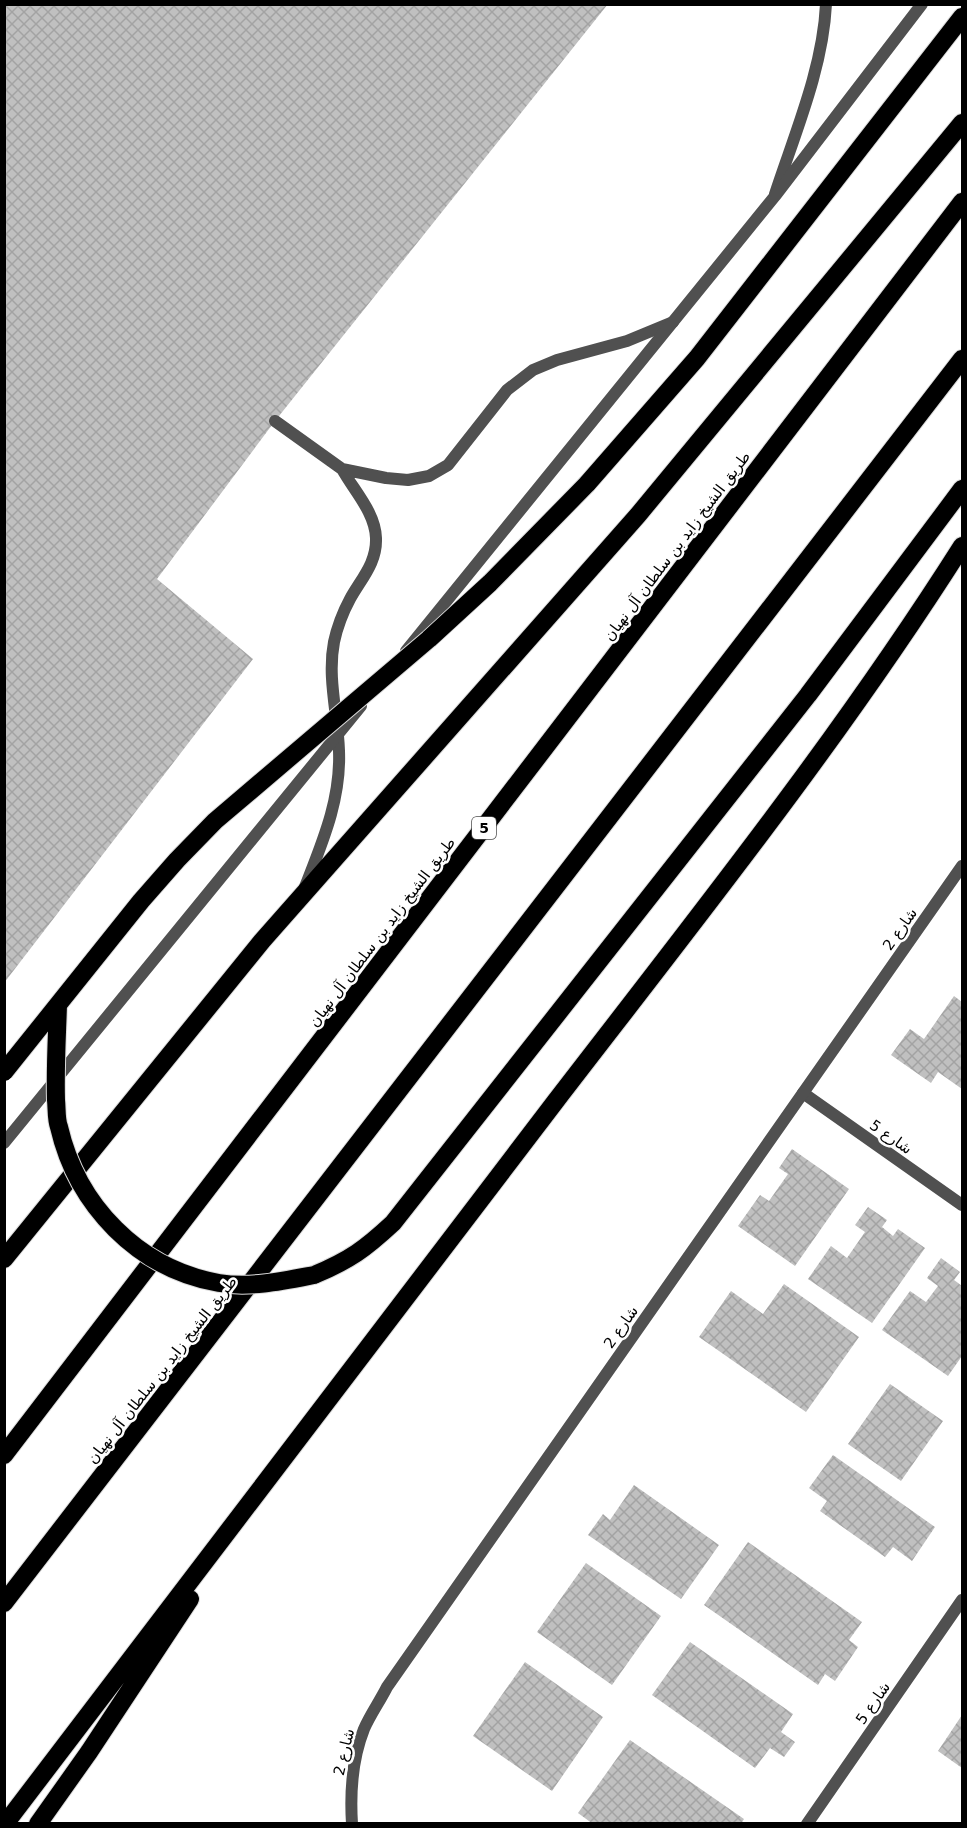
<svg xmlns="http://www.w3.org/2000/svg" width="967" height="1828" viewBox="0 0 967 1828" font-family="'DejaVu Sans','Noto Sans Arabic',sans-serif">
	<defs>
		<pattern id="building-cross-hatch" width="8" height="8" patternUnits="userSpaceOnUse" patternTransform="scale(1.5)"><rect width="8" height="8" fill="#c0c0c0"/><path d="M0 0l8 8M0 8l8-8" fill="none" stroke="#a3a3a3"/></pattern>
	</defs>
	<rect width="100%" height="100%" fill="#fff"/>
	<!-- building -->
	<path fill="url(#building-cross-hatch)" d="M4 4H608L275 421 157 579 253 659 4 983Z
		M954 996 962 1002V1089L938 1072 931 1083 891 1055 910 1029 924 1039Z
		M792 1149 849 1189 795 1266 738 1226 760 1195 769 1201 788 1174 779 1168Z
		M868 1207 887 1220 882 1227 893 1236 898 1229 925 1248 872 1323 808 1279 831 1246 847 1258 865 1232 855 1225Z
		M941 1258 960 1272 954 1280 962 1286V1356L948 1376 882 1330 910 1291 926 1302 938 1286 927 1278Z
		M784 1284 859 1337 806 1412 699 1337 731 1291 763 1314Z
		M890 1384 943 1421 901 1481 848 1444Z
		M833 1455 935 1527 912 1561 893 1547 885 1557 820 1511 827 1501 809 1488Z
		M634 1485 719 1545 681 1599 588 1535 603 1514 610 1520Z
		M748 1542 862 1622 849 1640 858 1647 835 1681 825 1674 818 1685 704 1605Z
		M586 1563 661 1616 612 1685 537 1632Z
		M690 1642 793 1714 781 1732 795 1742 784 1757 770 1748 755 1768 652 1695Z
		M525 1662 603 1717 552 1791 473 1736Z
		M962 1715V1768L938 1751Z
		M630 1740 744 1819 741 1824H593L578 1813Z"/>
	<g fill="none" stroke-linecap="round" stroke-linejoin="round">
		<!-- motorway casing -->
		<g stroke="#dbdbdb" stroke-width="20">
			<path id="motorway" d="M587 484 697 358 962 17
				M4 1259 262 941 638 515 962 123
				M314 1275C350 1260 365 1249 393 1223L808 695 962 489
				M4 1455 962 202
				M4 1603 962 359
				M5 1824C188 1583 371 1342 555 1102 695 920 839 740 962 546
				M38 1824 89 1752 190 1599"/>
		</g>
		<!-- service -->
		<path stroke="#505050" stroke-width="12" d="M775 194C795 133 823 68 826 4
			M275 421 342 469 386 478 408 480 429 476 448 465 507 390 533 370 557 360 627 341 673 322
			M305 887C322 843 341 800 339 751 338 715 327 678 334 642 337 628 343 612 350 599 361 579 377 563 376 538 375 512 354 491 342 469"/>
		<!-- minor -->
		<path stroke="#505050" stroke-width="12" d="M803 1093 962 1205
			M807 1824 962 1600"/>
		<!-- tertiary -->
		<path stroke="#505050" stroke-width="12" d="M406 651 775 196 922 4
			M4 1143 361 706
			M352 1824C350 1792 352 1759 364 1729 370 1715 380 1701 387 1687L962 866"/>
		<!-- motorway -->
		<use href="#motorway" stroke="#000" stroke-width="18"/>
		<!-- motorway-bridge casing -->
		<g stroke="#dbdbdb" stroke-width="20" stroke-linecap="butt">
			<path id="motorway-bridge" d="M58 1005C57 1036 55 1068 56 1100 57 1109 56 1119 59 1127 77 1205 138 1269 219 1283 251 1288 283 1281 314 1275
				M4 1072 141 901 177 860 215 821 429 639 490 583 587 484"/>
		</g>
		<!-- motorway-bridge -->
		<use href="#motorway-bridge" stroke="#000" stroke-width="18"/>
	</g>
	<g text-anchor="middle" stroke-width="5" stroke-linejoin="round" paint-order="stroke">
		<!-- shield labels -->
		<rect fill="#fff" stroke="#4c4c4c" stroke-width="1.5" x="472" y="817" width="24" height="22" rx="4.5"/>
		<g font-size="14" font-weight="bold" fill="#000">
			<text x="484" y="833">5</text>
		</g>
		<!-- street labels -->
		<g font-size="15" fill="#000" stroke="#fff">
			<text transform="translate(677 546) rotate(-53)" y="5">طريق الشيخ زايد بن سلطان آل نهيان</text>
			<text transform="translate(900 929) rotate(-55)" y="5">شارع 2</text>
			<text transform="translate(382 932) rotate(-53)" y="5">طريق الشيخ زايد بن سلطان آل نهيان</text>
			<text transform="translate(891 1137) rotate(35)" y="5">شارع 5</text>
			<text transform="translate(621 1327) rotate(-55)" y="5">شارع 2</text>
			<text transform="translate(162 1370) rotate(-52)" y="5">طريق الشيخ زايد بن سلطان آل نهيان</text>
			<text transform="translate(873 1703) rotate(-55)" y="5">شارع 5</text>
			<text transform="translate(344 1752) rotate(-77)" y="5">شارع 2</text>
		</g>
	</g>
	<!-- border -->
	<rect width="967" height="1828" fill="none" stroke="#000000" stroke-width="12"/>
</svg>
